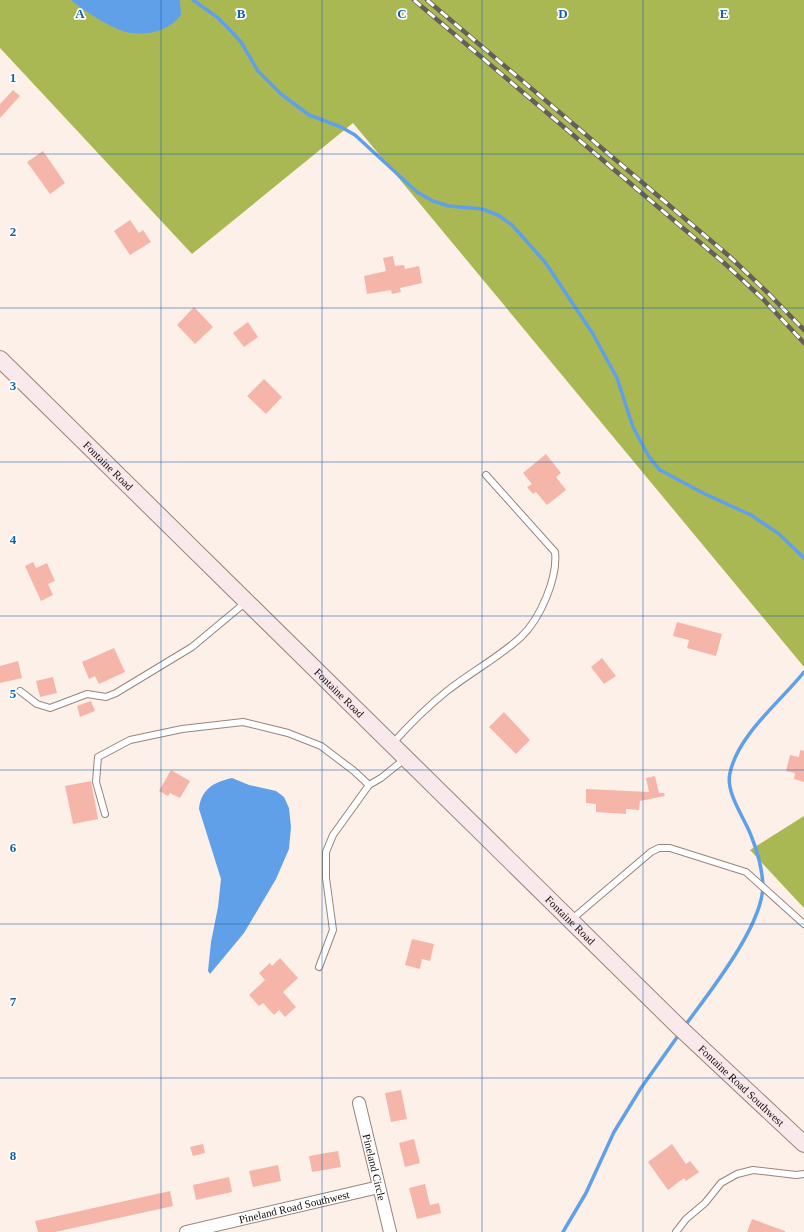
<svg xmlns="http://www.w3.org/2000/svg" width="804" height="1232" viewBox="0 0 804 1232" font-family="Georgia,serif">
	<rect width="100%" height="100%" fill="#fdf0e9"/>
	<!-- forest -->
	<path fill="#aab854" d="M0 0H804V667L353 123 192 254 0 48Z
		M804 816V908L750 850Z"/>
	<!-- water -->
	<path fill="#60a0e9" d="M71 0H180L181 15C169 31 150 35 131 33 117 32 82 10 71 0Z
		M232 778 249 785 276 791 284 797 289 808 291 827 289 849 276 879 244 933 210 974 208 971 211 942 218 907 221 879 199 809C201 789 214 782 232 778Z"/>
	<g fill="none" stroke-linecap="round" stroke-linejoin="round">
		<!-- stream -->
		<path stroke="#60a0e9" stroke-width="3.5" d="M193 0 217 17 229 29 241 42 258 71 281 94 309 115 341 127 355 135 417 192 433 201 449 206 482 209 498 215 512 225 545 262 593 334 617 378 633 427 649 457 660 470 705 494 751 515 779 534 804 558
			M684 1027C708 994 763 926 763 885 762 869 758 853 752 838 746 820 725 793 730 773 738 735 780 702 804 672
			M563 1232 586 1193 614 1132 641 1088 680 1033"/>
	</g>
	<!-- building -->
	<path fill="#f5b6a9" d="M13 90 20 96 0 118V104Z
		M43 151 65 183 50 194 27 162Z
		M130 220 139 233 143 230 151 242 130 255 114 231Z
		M393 256 395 266 404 265 405 269 419 266 422 283 400 288 401 292 392 294 391 290 367 294 364 276 386 271 383 258Z
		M194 307 213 327 195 344 177 325Z
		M248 322 258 337 244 347 233 333Z
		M264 379 282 397 266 414 247 396Z
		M546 454 561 473 556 477 566 490 547 505 536 492 533 494 527 487 532 484 523 473Z
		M33 562 36 568 47 563 55 581 48 584 53 595 41 601 25 566Z
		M677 622 722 634 716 656 687 648 689 640 673 636Z
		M114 648 125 672 99 684 95 676 89 679 82 662Z
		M602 658 616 676 604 684 591 667Z
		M18 661 22 678 0 683V666Z
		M53 677 57 693 40 697 36 681Z
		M91 701 95 711 80 717 77 706Z
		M504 712 530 740 516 754 489 727Z
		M800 750 804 751V782L794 779 795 773 786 771 790 755 799 757Z
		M171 770 190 781 180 798 170 793 168 796 159 791Z
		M655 776 659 793H664L665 796 640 801 639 810 626 809V814L596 812V804L586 803V789L649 792 646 778Z
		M91 781 98 819 73 824 65 786Z
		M412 939 434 944 430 961 422 959 420 969 405 965Z
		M280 958 298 978 283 992 296 1007 285 1017 279 1010 274 1015 263 1003 259 1006 249 995 265 980 259 973 270 963 272 966Z
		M401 1090 407 1119 391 1122 385 1093Z
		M414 1139 420 1163 405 1167 399 1143Z
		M203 1144 205 1153 193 1156 190 1147Z
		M672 1144 686 1164 690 1161 699 1172 686 1181 684 1178 668 1190 648 1162Z
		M338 1151 341 1167 312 1172 309 1156Z
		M278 1165 281 1181 253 1187 249 1171Z
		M229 1177 232 1192 196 1200 193 1185Z
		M425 1184 430 1205 439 1203 441 1213 417 1219 409 1188Z
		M170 1191 173 1206 55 1232H38L35 1221Z
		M752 1219 785 1231V1232H747Z"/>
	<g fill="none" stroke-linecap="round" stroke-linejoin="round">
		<!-- lane casing -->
		<g stroke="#98857a" stroke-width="8">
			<path id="lane" d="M20 691 37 704 50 708 87 694 106 697 116 693 192 647 246 602
				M392 744C409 725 427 707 447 691 471 672 498 658 521 637 540 619 558 578 555 552L486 475
				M105 814 96 782 98 757 130 740 182 729 243 722 288 733 321 746 354 771 369 785 381 778 406 758
				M571 920 651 852 659 848H670L746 872 804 924
				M319 967 333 930 326 878V852L333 835 369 785
				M676 1232 686 1219 705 1203 721 1183 737 1174 753 1170 796 1175 804 1174"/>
		</g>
		<!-- street casing -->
		<g stroke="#98857a" stroke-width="14">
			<g id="street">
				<path id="s1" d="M359 1103 390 1232"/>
				<path id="s2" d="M186 1232 379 1187"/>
			</g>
		</g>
		<!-- secondary casing -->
		<g stroke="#98857a" stroke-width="18">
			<g id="secondary">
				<path id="s3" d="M0 359 679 1027 804 1144"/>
			</g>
		</g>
		<!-- lane -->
		<use href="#lane" stroke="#fff" stroke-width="6"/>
		<!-- street -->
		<use href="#street" stroke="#fff" stroke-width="12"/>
		<!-- secondary -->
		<use href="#secondary" stroke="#fae9ea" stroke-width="16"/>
		<!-- rail casing -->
		<g stroke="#675e59" stroke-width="4.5">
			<path id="rail" d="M414 0 723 262 763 299 804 343
				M427 0 729 256 768 293 804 330"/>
		</g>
		<!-- rail -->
		<use href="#rail" stroke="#fff" stroke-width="3" stroke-dasharray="9" stroke-linecap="butt"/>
	</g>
	<!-- grid -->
	<path fill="none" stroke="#135ead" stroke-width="1" stroke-opacity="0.55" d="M161 0V1232M322 0V1232M482 0V1232M643 0V1232M0 154H804M0 308H804M0 462H804M0 616H804M0 770H804M0 924H804M0 1078H804"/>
	<g text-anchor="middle" stroke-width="3.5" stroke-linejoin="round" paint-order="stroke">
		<!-- street labels -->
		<g font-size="11" fill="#140d09" stroke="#fff">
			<text dy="4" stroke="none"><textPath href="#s3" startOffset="152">Fontaine Road</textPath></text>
			<text dy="4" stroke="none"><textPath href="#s3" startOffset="476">Fontaine Road</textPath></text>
			<text dy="4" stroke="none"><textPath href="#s3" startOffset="800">Fontaine Road</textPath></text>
			<text dy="4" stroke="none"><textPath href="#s3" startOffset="1038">Fontaine Road Southwest</textPath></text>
			<text dy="4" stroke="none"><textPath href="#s1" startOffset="66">Pineland Circle</textPath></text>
			<text dy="4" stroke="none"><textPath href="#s2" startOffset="111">Pineland Road Southwest</textPath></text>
		</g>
	</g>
	<g font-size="13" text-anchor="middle" font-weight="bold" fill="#135ead" stroke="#fff" stroke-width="3.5" stroke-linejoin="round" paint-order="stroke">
		<text x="80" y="18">A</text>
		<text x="241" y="18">B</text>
		<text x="402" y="18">C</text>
		<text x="563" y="18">D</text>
		<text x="724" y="18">E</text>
		<text x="13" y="82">1</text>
		<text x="13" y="236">2</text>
		<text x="13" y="390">3</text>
		<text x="13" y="544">4</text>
		<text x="13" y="698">5</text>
		<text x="13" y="852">6</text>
		<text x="13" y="1006">7</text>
		<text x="13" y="1160">8</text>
	</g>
</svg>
